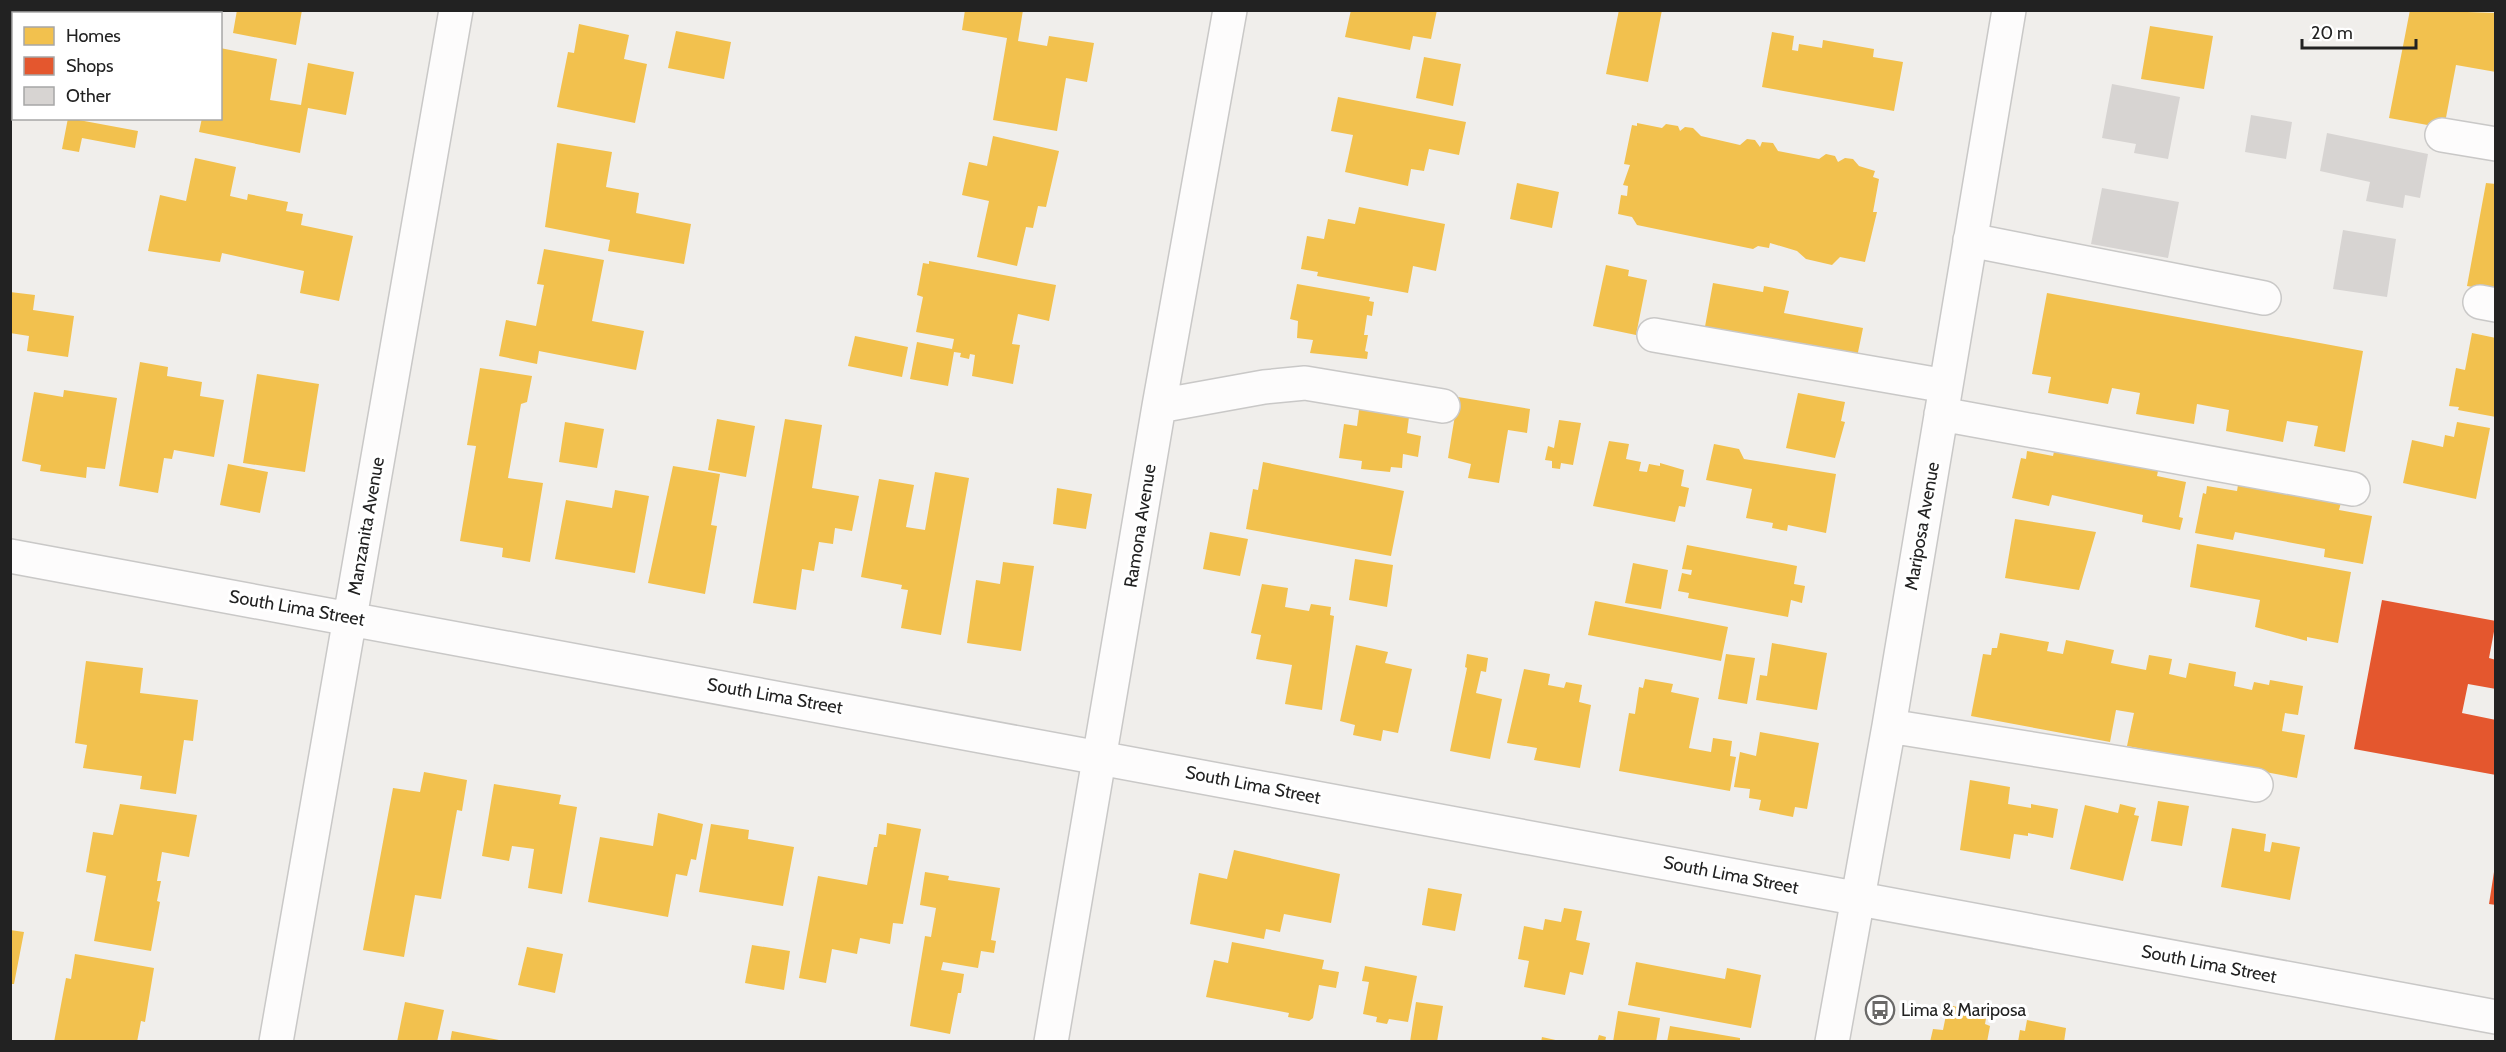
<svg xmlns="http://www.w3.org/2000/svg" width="2506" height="1052" viewBox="0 0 2506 1052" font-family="Cabin,sans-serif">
	<rect width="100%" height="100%" fill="#f0eeeb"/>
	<!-- homes -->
	<path fill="#f2c14e" d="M237 10H302L296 45 233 33Z
		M965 10H1023L1018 41 1047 46 1049 36 1094 43 1087 82 1066 78 1057 131 993 120 1007 38 962 30Z
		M1351 10H1437L1431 39 1413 36 1410 50 1345 37Z
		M1619 10H1662L1648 82 1606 74Z
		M2410 10 2496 13V72L2456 65 2444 128 2389 118Z
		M579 24 629 35 624 59 647 64 635 123 557 107 568 52 574 53Z
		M2150 26 2213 36 2204 89 2141 79Z
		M676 31 731 42 724 79 668 68Z
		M1772 32 1794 36 1792 50 1798 51 1799 44 1822 48 1823 40 1874 49 1873 57 1903 62 1894 111 1762 87Z
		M220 48 277 59 270 100 301 105 308 63 354 72 346 115 308 108 300 153 199 132 202 118H220Z
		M1424 57 1461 64 1453 106 1416 98Z
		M1338 97 1466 122 1459 155 1429 149 1424 171 1411 169 1408 186 1345 172 1353 135 1331 131Z
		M68 118 138 131 135 148 82 138 79 152 62 149Z
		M1637 123 1662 128 1666 124 1678 126 1680 131 1685 127 1693 128 1701 136 1740 145 1747 139 1755 140 1760 147 1762 142 1773 143 1778 151 1819 159 1826 154 1835 156 1838 162 1845 158 1853 159 1859 166 1875 171 1873 177 1879 179 1873 212H1877L1865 262 1840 257 1832 265 1806 259 1797 251 1770 243 1769 248 1758 246 1753 249 1637 225 1632 217 1618 214 1621 195 1627 196 1628 186 1623 185 1630 165 1624 164 1632 125 1637 126Z
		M993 136 1059 151 1046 207 1038 206 1033 228 1026 227 1017 266 977 257 989 201 962 195 969 162 987 166Z
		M557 143 612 152 606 187 639 193 636 213 691 224 684 264 608 251 610 240 545 227Z
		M195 158 236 167 230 196 247 200 248 194 288 202 286 211 303 214 301 225 353 236 339 301 300 293 304 271 222 253 220 262 148 251 160 195 186 201Z
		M1517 183 1559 192 1552 228 1510 219Z
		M2486 183 2496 184V291L2467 286Z
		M1359 207 1445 224 1436 271 1413 266 1408 293 1317 276 1318 272 1301 269 1307 236 1324 239 1328 219 1355 224Z
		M544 249 604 260 592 321 644 331 636 370 539 351 537 364 499 356 506 320 536 326 544 285 537 284Z
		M929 261 1056 285 1049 321 1018 314 1012 344 1020 345 1013 384 972 376 975 355 970 354 969 359 960 357 961 353 954 352 948 386 910 379 917 342 952 349 954 339 916 332 923 297 917 295 923 263 929 264Z
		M1606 265 1629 270 1628 276 1647 280 1636 335 1593 326Z
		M1713 283 1763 292 1764 286 1789 291 1784 313 1863 328 1856 362 1704 332Z
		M1297 284 1370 297 1369 301 1374 302 1372 316 1367 315 1364 335H1368L1365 351 1368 352 1367 359 1310 353 1313 340 1297 338 1298 321 1290 319Z
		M10 292 35 295 33 310 74 316 68 357 27 351 29 336 10 333Z
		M2047 293 2363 351 2345 452 2314 446 2318 426 2287 421 2283 442 2226 431 2229 410 2197 404 2194 424 2136 414 2140 393 2112 388 2108 404 2048 393 2051 377 2032 374Z
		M2472 333 2496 338V417L2458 410 2459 407 2449 406 2456 368 2465 370Z
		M855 336 908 347 902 377 848 366Z
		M140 362 168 367 167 376 202 382 200 396 224 400 214 457 174 450 172 459 164 458 158 493 119 486Z
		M480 368 532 376 527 402 521 404 508 478 543 483 530 562 502 557 503 548 460 541 476 446 467 445Z
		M257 374 319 384 305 472 243 463Z
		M64 390 117 398 105 469 87 467 86 478 40 471 41 465 22 461 34 392 63 397Z
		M1798 393 1845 402 1841 421 1845 422 1835 458 1786 448Z
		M1458 397 1530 409 1527 433 1508 430 1499 483 1468 478 1471 464 1448 458Z
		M1360 402 1410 409 1407 433 1421 436 1418 457 1403 454 1402 468 1391 467 1390 472 1361 469 1362 461 1339 458 1344 424 1357 426Z
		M717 419 755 426 746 477 708 470Z
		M785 419 822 425 812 488 859 496 852 531 835 528 833 544 819 542 814 571 802 569 796 610 753 603Z
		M1559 420 1581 423 1573 465 1561 463 1560 469 1552 468V461L1545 460 1548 446 1554 448Z
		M565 422 604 429 597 468 559 462Z
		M2457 422 2490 428 2476 499 2403 483 2412 440 2443 447 2445 435 2454 437Z
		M1609 441 1629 444 1626 459 1641 462 1639 471 1647 472 1649 464 1660 466V463L1684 470 1681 486 1689 488 1685 507 1679 506 1675 522 1593 506Z
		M2056 443 2159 466 2157 476 2186 482 2179 517 2183 518 2180 530 2142 522 2143 515 2052 495 2049 506 2012 498 2021 458 2026 459 2027 451 2053 456Z
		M1714 444 1739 449 1744 459 1836 474 1826 533 1788 525 1787 531 1772 528 1773 523 1746 518 1752 489 1706 480Z
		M1263 462 1404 491 1391 556 1246 529 1253 489 1258 490Z
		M228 464 268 472 260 513 220 505Z
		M673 466 720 474 711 525 717 526 705 594 648 583Z
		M935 472 969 478 941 635 901 628 908 590 901 589 902 585 861 577 879 479 914 485 906 527 925 530Z
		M2239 479 2342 499 2339 510 2372 516 2363 564 2324 557 2325 549 2235 532 2233 540 2195 533 2203 493 2206 494 2207 486 2237 491Z
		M1057 488 1092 494 1086 529 1053 524Z
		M615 490 649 496 635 573 555 559 566 500 612 508Z
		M2015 519 2096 532 2079 590 2005 578Z
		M1210 532 1248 539 1240 576 1203 569Z
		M2197 544 2351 572 2338 643 2307 637V641L2255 627 2260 600 2190 587Z
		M1687 545 1797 566 1794 584 1805 586 1802 603 1791 600 1788 617 1688 598 1689 593 1678 591 1682 573 1691 575 1692 570 1682 569Z
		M1355 559 1393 565 1387 607 1349 600Z
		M1003 562 1034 566 1021 651 967 643 976 580 1000 584Z
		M1633 563 1668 570 1661 609 1625 603Z
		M1262 584 1288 588 1285 607 1309 611 1311 604 1331 607 1330 615 1334 616 1322 710 1285 704 1292 665 1256 659 1261 635 1251 633Z
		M1595 601 1728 627 1721 661 1588 635Z
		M2000 633 2049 642 2047 651 2063 654 2066 640 2114 650 2111 663 2146 670 2149 655 2172 659 2169 674 2186 678 2189 663 2236 672 2234 686 2252 690 2254 682 2269 685 2270 680 2303 686 2298 715 2285 713 2282 731 2305 735 2297 778 2127 746 2134 713 2116 710 2110 742 1971 716 1983 654 1991 655 1992 648H1997Z
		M1772 643 1827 653 1817 710 1756 700 1760 675 1767 676Z
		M1356 645 1388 652 1385 663 1412 669 1398 733 1383 730 1381 741 1353 735 1355 725 1340 721Z
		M1467 654 1488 658 1486 672 1481 671 1476 693 1502 699 1490 759 1450 751 1467 668 1465 667Z
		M1726 654 1755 658 1747 704 1718 699Z
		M86 661 143 668 140 693 198 700 193 741 184 740 176 794 140 789 142 776 83 768 87 745 75 743Z
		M1524 669 1550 674 1548 685 1564 688 1566 682 1582 685 1579 702 1591 705 1580 768 1534 760 1537 748 1507 743Z
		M1645 679 1673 684 1671 692 1699 698 1689 748 1711 752 1713 738 1732 741 1730 756 1736 757 1730 791 1619 771 1629 713 1635 714 1639 687 1643 688Z
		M1760 732 1819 743 1807 809 1795 807 1793 817 1759 810 1761 800 1749 798 1750 789 1734 787 1740 752 1756 756Z
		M424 772 467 780 462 811 457 810 441 899 415 895 404 957 363 950 393 788 420 792Z
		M1970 780 2010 787 2008 804 2031 808V804L2058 809 2053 838 2028 833V836L2014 834 2010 859 1960 850Z
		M494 784 561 795 559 804 577 807 562 894 528 888 534 849 512 846 509 861 482 856Z
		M2158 801 2189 806 2182 846 2151 841Z
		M120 804 197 815 189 857 162 852 157 881H161L157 901 160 902 151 951 94 941 106 876 86 872 93 832 113 835Z
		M2120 804 2136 808 2134 815 2139 816 2123 881 2070 869 2085 805 2118 813Z
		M658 813 703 824 696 860 691 859 687 876 676 874 668 917 588 902 600 837 653 846Z
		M887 823 921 829 903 924 893 923 890 944 860 938 857 954 832 949 826 983 799 978 818 876 867 885 874 847H877L879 834 886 835Z
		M711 824 749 830 748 839 794 847 783 906 699 892Z
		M2232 828 2266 834 2264 851 2270 852 2272 842 2300 847 2290 900 2221 887Z
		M1234 850 1340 874 1331 923 1284 914 1280 932 1266 929 1264 939 1190 924 1199 873 1227 879Z
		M925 872 949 876 948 880 1000 888 991 940 996 941 994 953 981 951 978 968 943 962 941 970 964 974 961 993H958L950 1034 910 1026 925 936 931 937 936 908 920 905Z
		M1428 888 1462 894 1455 931 1422 925Z
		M1564 908 1582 911 1576 940 1590 943 1583 975 1570 972 1565 995 1524 987 1529 961 1518 959 1524 926 1543 930 1545 919 1561 922Z
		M10 930 24 932 14 984H10Z
		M1232 942 1324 960 1322 969 1339 972 1336 988 1319 985 1313 1018 1309 1021 1288 1017 1289 1013 1206 997 1214 960 1228 963Z
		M752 945 790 951 784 990 745 983Z
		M527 947 563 954 555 993 518 985Z
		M75 954 154 968 145 1022 141 1021 137 1042H54L66 978 71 979Z
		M1636 962 1725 979 1727 968 1761 975 1751 1028 1628 1005Z
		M1365 966 1417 976 1408 1022 1389 1019 1387 1024 1376 1022 1377 1017 1363 1014 1369 982 1362 981Z
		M405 1002 444 1010 437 1042H397Z
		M1416 1002 1443 1006 1437 1042H1410Z
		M1948 1005 1987 1013 1985 1024 1990 1026 1987 1042H1930L1933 1029 1943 1030Z
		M1618 1011 1660 1018 1656 1042H1613Z
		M2027 1020 2066 1028 2064 1042H2018L2020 1030 2025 1031Z
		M1670 1026 1740 1038V1042H1667Z
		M452 1031 499 1040V1042H450Z
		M1599 1035 1606 1037 1605 1042H1597Z
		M1542 1037 1560 1041V1042H1541Z"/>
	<!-- shops -->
	<path fill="#e4572e" d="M2382 600 2496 621 2489 658 2496 660V689L2468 684 2462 713 2496 720V775L2354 749Z
		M2494 872H2496V905L2489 904Z"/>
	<!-- building -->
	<path fill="#d7d4d2" d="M2112 84 2180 97 2168 159 2134 153 2136 144 2102 138Z
		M2251 115 2292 122 2286 159 2245 152Z
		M2327 133 2428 154 2420 198 2405 195 2403 208 2366 201 2370 182 2320 171Z
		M2102 188 2179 202 2168 258 2091 244Z
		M2343 230 2396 239 2387 297 2333 289Z"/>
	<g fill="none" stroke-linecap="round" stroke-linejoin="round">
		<!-- minor casing -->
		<g stroke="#c9c8c7" stroke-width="36">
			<path id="minor" d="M2442 135 2496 144
				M1970 240 2264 298
				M2480 302 2496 305
				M1654 335 1946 386
				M1159 406 1264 387 1305 383 1443 406
				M1941 414 2353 489
				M10 556 2496 1017
				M1889 726 2256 785
				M276 1042 456 10
				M1051 1042 1159 406 1230 10
				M1832 1042 1889 726 2009 10"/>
		</g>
		<!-- minor -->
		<use href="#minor" stroke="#fdfcfc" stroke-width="33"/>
	</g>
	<!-- icons -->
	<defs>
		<g id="bus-ring" transform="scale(1.5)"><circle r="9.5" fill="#fff" stroke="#6a6968" stroke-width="1.5"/><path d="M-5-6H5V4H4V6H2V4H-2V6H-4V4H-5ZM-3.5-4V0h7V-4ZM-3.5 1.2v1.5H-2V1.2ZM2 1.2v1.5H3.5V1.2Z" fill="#6a6968"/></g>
	</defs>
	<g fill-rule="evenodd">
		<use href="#bus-ring" x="1880" y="1010"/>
	</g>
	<g text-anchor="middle" stroke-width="6" stroke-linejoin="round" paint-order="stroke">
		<!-- street labels -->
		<g font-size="18" fill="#222" stroke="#fff">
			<text transform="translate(366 526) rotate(-80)" y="6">Manzanita Avenue</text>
			<text transform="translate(1140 526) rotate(-81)" y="6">Ramona Avenue</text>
			<text transform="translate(1922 526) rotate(-80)" y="6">Mariposa Avenue</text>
			<text transform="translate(297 608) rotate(10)" y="6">South Lima Street</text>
			<text transform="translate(775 696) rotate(10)" y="6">South Lima Street</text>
			<text transform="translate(1253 785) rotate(11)" y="6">South Lima Street</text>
			<text transform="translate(1731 875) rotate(11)" y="6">South Lima Street</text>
			<text transform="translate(2209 964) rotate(11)" y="6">South Lima Street</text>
		</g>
		<!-- poi labels -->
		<g font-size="18" fill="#222" stroke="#fff" text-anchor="start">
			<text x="1901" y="1016">Lima &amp; Mariposa</text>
		</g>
	</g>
	<!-- border -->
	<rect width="2506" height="1052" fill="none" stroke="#222222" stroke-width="24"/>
	<!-- legend -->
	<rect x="12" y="12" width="210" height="108" fill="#ffffff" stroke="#a7a7a7" stroke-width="1.5"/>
	<rect x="24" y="27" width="30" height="18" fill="#f2c14e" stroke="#a7a7a7" stroke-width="1.5"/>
	<text x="66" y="42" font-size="18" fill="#222222">Homes</text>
	<rect x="24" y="57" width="30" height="18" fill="#e4572e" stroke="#a7a7a7" stroke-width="1.5"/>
	<text x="66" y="72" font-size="18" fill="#222222">Shops</text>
	<rect x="24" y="87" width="30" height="18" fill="#d7d4d2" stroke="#a7a7a7" stroke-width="1.5"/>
	<text x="66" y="102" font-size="18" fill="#222222">Other</text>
	<!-- scale -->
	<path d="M2302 39v9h114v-9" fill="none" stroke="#222222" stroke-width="3"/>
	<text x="2311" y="39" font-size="18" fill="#222222" stroke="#ffffff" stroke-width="4.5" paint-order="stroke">20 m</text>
</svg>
